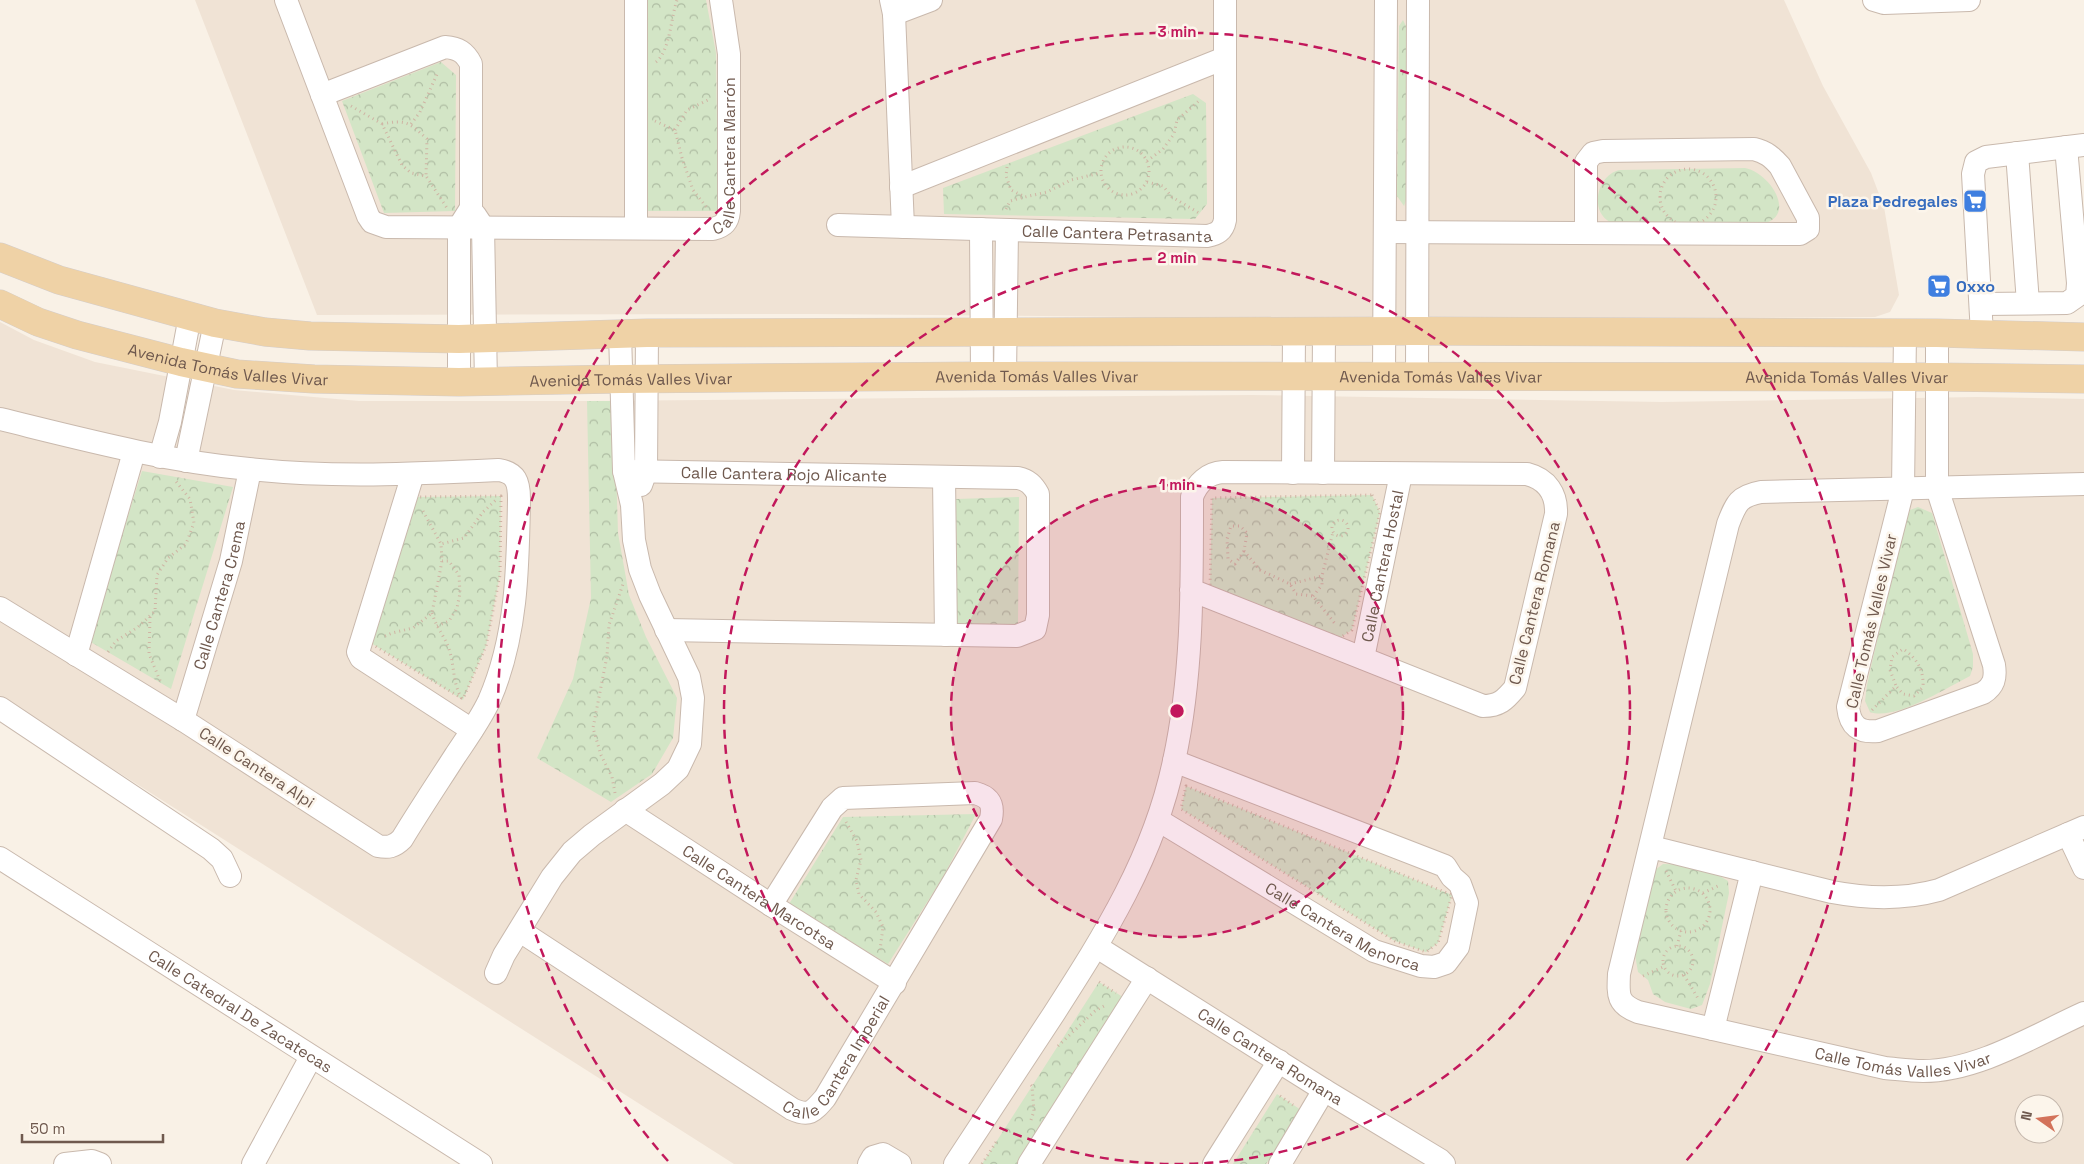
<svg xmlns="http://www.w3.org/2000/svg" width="2084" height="1164" viewBox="0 0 2084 1164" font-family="'Space Grotesk',sans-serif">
	<defs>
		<pattern id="park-crowns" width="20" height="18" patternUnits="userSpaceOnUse" patternTransform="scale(1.25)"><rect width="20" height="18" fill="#d3e5c6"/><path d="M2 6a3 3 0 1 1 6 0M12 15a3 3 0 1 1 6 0" fill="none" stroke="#afbda3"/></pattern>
	</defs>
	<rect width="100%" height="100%" fill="#f9f1e6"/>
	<!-- residential -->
	<path fill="#f0e3d5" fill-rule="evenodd" d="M195 0H1784L1823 86 1871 173 1884 207 1899 295 1890 312 1875 317 1466 320 816 314 317 315Z
		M0 322 34 340 95 362 234 390 359 401H587L1251 395 1662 402 1977 397 2084 399V1164H734L0 697ZM2024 1104H2054V1134H2024Z"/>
	<!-- park -->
	<path fill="url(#park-crowns)" d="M645 0H706L716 53 718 211H643Z
		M1403 20 1407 28 1408 194 1404 206 1397 196 1399 26Z
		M441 62 456 75 455 211 384 213 342 101Z
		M1193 94 1206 103 1207 204 1195 219 944 214 943 188Z
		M1745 168C1769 172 1798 215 1763 224L1618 225C1614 224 1610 223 1607 220 1590 208 1598 174 1620 170Z
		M587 401H614L618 533 629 595 646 637 677 698 673 738 652 774 611 802 537 758 573 679 591 598Z
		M142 471 233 487 171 689 89 641Z
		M1372 495 1380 512 1352 630 1335 641 1210 589 1212 498Z
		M501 496 500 575 486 646 463 700 371 643 417 497Z
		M1019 497 1018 628 957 629 956 499Z
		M1918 507 1932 513 1973 654V667L1970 676C1946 688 1895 721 1870 712L1865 701 1867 685 1903 525 1910 510Z
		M1186 786 1452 895 1438 943 1426 952 1395 941 1181 809Z
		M976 814 943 877 888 964 789 904 843 817Z
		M1663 864C1684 864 1710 869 1728 881L1729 893 1710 984 1702 1005 1691 1009 1665 1002 1653 994 1648 980 1638 972 1635 955 1655 870Z
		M1099 982 1126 999 1019 1164H982Z
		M1277 1094 1301 1110 1266 1164H1233Z"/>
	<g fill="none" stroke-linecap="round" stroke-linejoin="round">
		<!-- minor casing -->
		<g stroke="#c9b9ad" stroke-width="24">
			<g id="minor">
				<path id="s1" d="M286 0 368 216 372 222 386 227 713 229C724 226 728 222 729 211V54L721 0"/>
				<path d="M891 0 894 14 903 227"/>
				<path d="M1874 0 1884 3 1969 0"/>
				<path d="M894 14 931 0"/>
				<path d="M322 95 445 47C458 48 465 52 471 64V208L459 227V382"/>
				<path d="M2017 153 2028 303"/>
				<path d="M901 187 1225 58"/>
				<path d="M475 215 483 227 486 382"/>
				<path id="s2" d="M838 225 1207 236C1217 234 1223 231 1225 220V0"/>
				<path d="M636 228V0"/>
				<path d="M981 229 982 376"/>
				<path d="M1385 232 1800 234 1808 229V218L1780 166C1772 157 1766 152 1754 149L1603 151 1593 153 1586 162V233"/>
				<path d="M1981 304 2067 303 2077 296 2078 283 2066 147"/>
				<path d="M1905 333 1903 489 1848 707C1850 726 1859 733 1878 731L1983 693C1994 686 1996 678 1994 665L1937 488V333"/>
				<path d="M1982 334 1973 174 1976 162 1986 157 2084 145"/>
				<path d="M1005 377 1007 230"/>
				<path d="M1384 377 1386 0"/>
				<path d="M1417 377 1418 0"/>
				<path d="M0 419C82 439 164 461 249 469 332 478 415 474 499 470 516 473 519 482 519 499 518 568 517 637 489 701 480 720 467 738 455 756 437 784 419 811 402 839 394 847 388 848 378 846L183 720 0 608"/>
				<path d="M160 457 170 422 190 316"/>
				<path d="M186 461 215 323"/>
				<path id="s3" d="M624 471 1018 478C1028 480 1033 485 1038 494V615L1035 629 1017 636 666 630"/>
				<path d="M1293 473 1294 333"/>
				<path d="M1323 473 1324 332"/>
				<path d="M413 474 358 652 361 658 472 730"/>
				<path d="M944 477 946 635"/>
				<path id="s4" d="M2084 484 1761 492C1739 496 1736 503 1728 524L1619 974C1618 995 1617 1004 1638 1012L1885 1068C1897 1069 1910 1071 1923 1071 1978 1071 2035 1035 2084 1013"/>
				<path d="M641 485 646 471 647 333"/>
				<path d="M76 655 134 452"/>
				<path id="s5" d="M1363 658 1401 474"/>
				<path d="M0 708 211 849 222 859 230 876"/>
				<path id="s6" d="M183 720 231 561 250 470"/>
				<path id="s7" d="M625 810 771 905 895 983"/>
				<path id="s8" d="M1158 820 1374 951 1421 966 1434 967 1446 963 1458 947 1467 903 1460 884 1452 877 1445 866 1174 761"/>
				<path d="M2068 834 2084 868"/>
				<path d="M1651 847 1832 892C1869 899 1903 900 1939 890L2084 827"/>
				<path id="s9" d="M0 858 481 1164"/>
				<path id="s10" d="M520 931 792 1109C809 1117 813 1112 825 1098L991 819C994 804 990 797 975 793L843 798 832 808 771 905"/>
				<path id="s11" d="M1097 947 1324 1090 1440 1160 1444 1164"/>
				<path d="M496 973 504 955 552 877 572 852 592 835 662 784 678 769 690 744 693 698 689 677 650 595 640 569 634 540 632 505 624 471 620 333"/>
				<path d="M1713 1029 1752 872"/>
				<path d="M65 1164 92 1161 100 1164"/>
				<path d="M253 1164 311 1057"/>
				<path d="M869 1164 873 1157 883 1154 900 1164"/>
				<path d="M955 1164C988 1114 1020 1065 1053 1015 1105 934 1154 857 1174 761 1193 674 1192 585 1192 497 1197 483 1208 473 1223 472L1527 474C1547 479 1557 494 1556 514L1515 688C1505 700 1499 706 1483 706L1191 590"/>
				<path d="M1029 1164 1147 978"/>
				<path d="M1214 1164 1279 1061"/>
				<path d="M1280 1164 1324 1090"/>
			</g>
		</g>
		<!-- major casing -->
		<g stroke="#d4cdca" stroke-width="29">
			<g id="major">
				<path d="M0 257 59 280 215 323 265 332 310 336 459 339 647 333 1416 331 1937 333 2084 337"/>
				<path id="s12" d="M0 304 38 322 77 335 181 362 237 374 314 379 459 382 621 379 982 376 1937 377 2084 379"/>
			</g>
		</g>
		<!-- path -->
		<path stroke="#cfb4a4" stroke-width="3" stroke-dasharray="1 4" stroke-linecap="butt" d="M656 62C670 51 671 17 677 0
			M351 106 382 124 402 165 411 173 426 176 447 208
			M655 121 675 130 682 158 693 190 708 209
			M382 124C406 119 410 123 427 139L426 176
			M411 124 420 112 438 72
			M675 130 687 110 708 100
			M1101 171a24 24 0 1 1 48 0a24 24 0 1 1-48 0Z
			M1147 161 1163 149 1174 134 1177 120 1201 99
			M1007 167 1006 176 1011 190 1025 197 1047 192 1071 180 1100 173
			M1660 197a28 28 0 1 1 56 0a28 28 0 1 1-56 0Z
			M1147 182 1163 186 1172 197 1199 213
			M1006 209 1010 201 1024 197
			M1372 495 1380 512 1352 630 1335 641 1210 589 1212 498Z
			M501 496 500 575 486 646 463 699 370 643 416 497Z
			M423 511 441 544
			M1332 528a8 8 0 1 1 16 0a8 8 0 1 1-16 0Z
			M1244 551 1235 564 1228 559 1227 539 1231 526H1240L1247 533 1244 551 1260 570 1290 584 1296 594 1313 596 1336 625
			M1290 584 1322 576 1333 532
			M1313 596 1322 585V576
			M432 613C436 627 445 637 449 649 455 667 452 682 462 699
			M150 617 149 654 161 683
			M437 626 449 621 457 608 460 593 459 575 449 561H442
			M385 636 392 633 413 628 432 613 442 561 441 544 464 538 483 512 498 498
			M108 652 116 641 138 627 155 611 157 575 168 558 186 544 194 523 190 499 174 479
			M1872 710 1896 686 1890 670 1892 657 1903 649C1917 658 1924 670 1923 687L1914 696 1903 694 1896 686
			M1186 786 1452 895 1438 943 1426 952 1395 941 1181 809Z
			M615 793 612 777 601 755 593 728 607 656 609 625 623 584
			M846 822 857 841 861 860 856 880 859 894 876 912 883 927 880 950
			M1666 871 1676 891
			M1666 910a22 22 0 1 1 44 0a22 22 0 1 1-44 0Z
			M1703 893 1718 886
			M1663 961a15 15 0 1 1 30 0a15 15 0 1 1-30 0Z
			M1677 946 1681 931
			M1684 975 1699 1000
			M1643 976 1663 967
			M1099 982 1116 993
			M1058 1046 1095 1011 1104 1006
			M1031 1085 1032 1086 1034 1111 1031 1120
			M1280 1096 1293 1105
			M982 1164 998 1139"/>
		<!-- minor -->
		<use href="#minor" stroke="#fff" stroke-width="22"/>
		<!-- major -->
		<use href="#major" stroke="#efd2a6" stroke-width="28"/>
	</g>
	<!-- distance rings -->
	<circle cx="1177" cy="711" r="226" fill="#c2185b" fill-opacity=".12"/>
	<g fill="none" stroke="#c2185b" stroke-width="2.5" stroke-dasharray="9 6">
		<circle cx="1177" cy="711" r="226"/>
		<circle cx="1177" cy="711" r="453"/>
		<path d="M668 1161A679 679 0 1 1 1686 1161"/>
	</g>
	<!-- icons -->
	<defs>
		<g id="supermarket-square" transform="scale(1.25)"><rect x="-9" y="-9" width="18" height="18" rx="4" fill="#3f7fe0" stroke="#fcf5eb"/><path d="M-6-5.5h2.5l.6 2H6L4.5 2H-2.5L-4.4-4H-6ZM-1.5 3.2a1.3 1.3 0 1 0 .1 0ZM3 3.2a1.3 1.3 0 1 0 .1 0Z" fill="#fff"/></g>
	</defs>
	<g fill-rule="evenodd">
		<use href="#supermarket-square" x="1975" y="201"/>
		<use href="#supermarket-square" x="1939" y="286"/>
	</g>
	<g text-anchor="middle" stroke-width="5" stroke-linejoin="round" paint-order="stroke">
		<!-- street labels -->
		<g font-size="16" fill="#6f594e" stroke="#fcf5eb">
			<text dy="6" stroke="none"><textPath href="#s1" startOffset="660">Calle Cantera Marrón</textPath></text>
			<text dy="6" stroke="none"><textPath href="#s2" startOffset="279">Calle Cantera Petrasanta</textPath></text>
			<text dy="6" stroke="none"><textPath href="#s12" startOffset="238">Avenida Tomás Valles Vivar</textPath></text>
			<text dy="6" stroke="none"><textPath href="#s12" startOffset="1048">Avenida Tomás Valles Vivar</textPath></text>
			<text dy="6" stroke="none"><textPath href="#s12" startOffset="1452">Avenida Tomás Valles Vivar</textPath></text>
			<text dy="6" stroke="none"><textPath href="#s12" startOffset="1858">Avenida Tomás Valles Vivar</textPath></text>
			<text dy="6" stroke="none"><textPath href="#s12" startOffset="642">Avenida Tomás Valles Vivar</textPath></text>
			<text dy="6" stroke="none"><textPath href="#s3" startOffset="160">Calle Cantera Rojo Alicante</textPath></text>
			<text dy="6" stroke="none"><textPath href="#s5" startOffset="94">Calle Cantera Hostal</textPath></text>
			<text dy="6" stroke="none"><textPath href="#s6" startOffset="130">Calle Cantera Crema</textPath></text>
			<text transform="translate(1534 603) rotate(-76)" y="6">Calle Cantera Romana</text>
			<text transform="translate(1871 621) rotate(-77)" y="6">Calle Tomás Valles Vivar</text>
			<text transform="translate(257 767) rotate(33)" y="6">Calle Cantera Alpi</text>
			<text dy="6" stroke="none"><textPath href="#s7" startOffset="160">Calle Cantera Marcotsa</textPath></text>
			<text dy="6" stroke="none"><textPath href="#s8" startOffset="214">Calle Cantera Menorca</textPath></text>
			<text dy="6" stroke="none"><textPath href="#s9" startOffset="285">Calle Catedral De Zacatecas</textPath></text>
			<text dy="6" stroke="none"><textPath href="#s10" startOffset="399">Calle Cantera Imperial</textPath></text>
			<text dy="6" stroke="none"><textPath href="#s4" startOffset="1154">Calle Tomás Valles Vivar</textPath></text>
			<text dy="6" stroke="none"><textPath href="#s11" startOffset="205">Calle Cantera Romana</textPath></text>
		</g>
		<!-- shop labels -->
		<g font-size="16" font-weight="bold" fill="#366cbe" stroke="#fcf5eb" text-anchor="end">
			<text x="1958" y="207">Plaza Pedregales</text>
			<text x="1956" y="292" text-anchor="start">Oxxo</text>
		</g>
	</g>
	<circle cx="1177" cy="711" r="8" fill="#c2185b" stroke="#fcf5eb" stroke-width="2.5"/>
	<g font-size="15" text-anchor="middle" font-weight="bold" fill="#c2185b" stroke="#fcf5eb" stroke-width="5" stroke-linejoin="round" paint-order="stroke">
		<text x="1177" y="37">3 min</text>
		<text x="1177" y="263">2 min</text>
		<text x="1177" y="490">1 min</text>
	</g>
	<!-- north arrow -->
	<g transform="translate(2039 1119) rotate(284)"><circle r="24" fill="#fcf5eb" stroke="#c4b7ac"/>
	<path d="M0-4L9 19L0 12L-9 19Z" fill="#d3725a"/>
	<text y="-8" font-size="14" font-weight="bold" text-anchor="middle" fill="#6f594e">N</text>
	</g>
	<!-- scale -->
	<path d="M22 1134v8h141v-8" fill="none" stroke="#6f594e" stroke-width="2.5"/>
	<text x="30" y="1134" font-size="15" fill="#6f594e" stroke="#fcf5eb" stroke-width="4" paint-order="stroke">50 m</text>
</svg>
